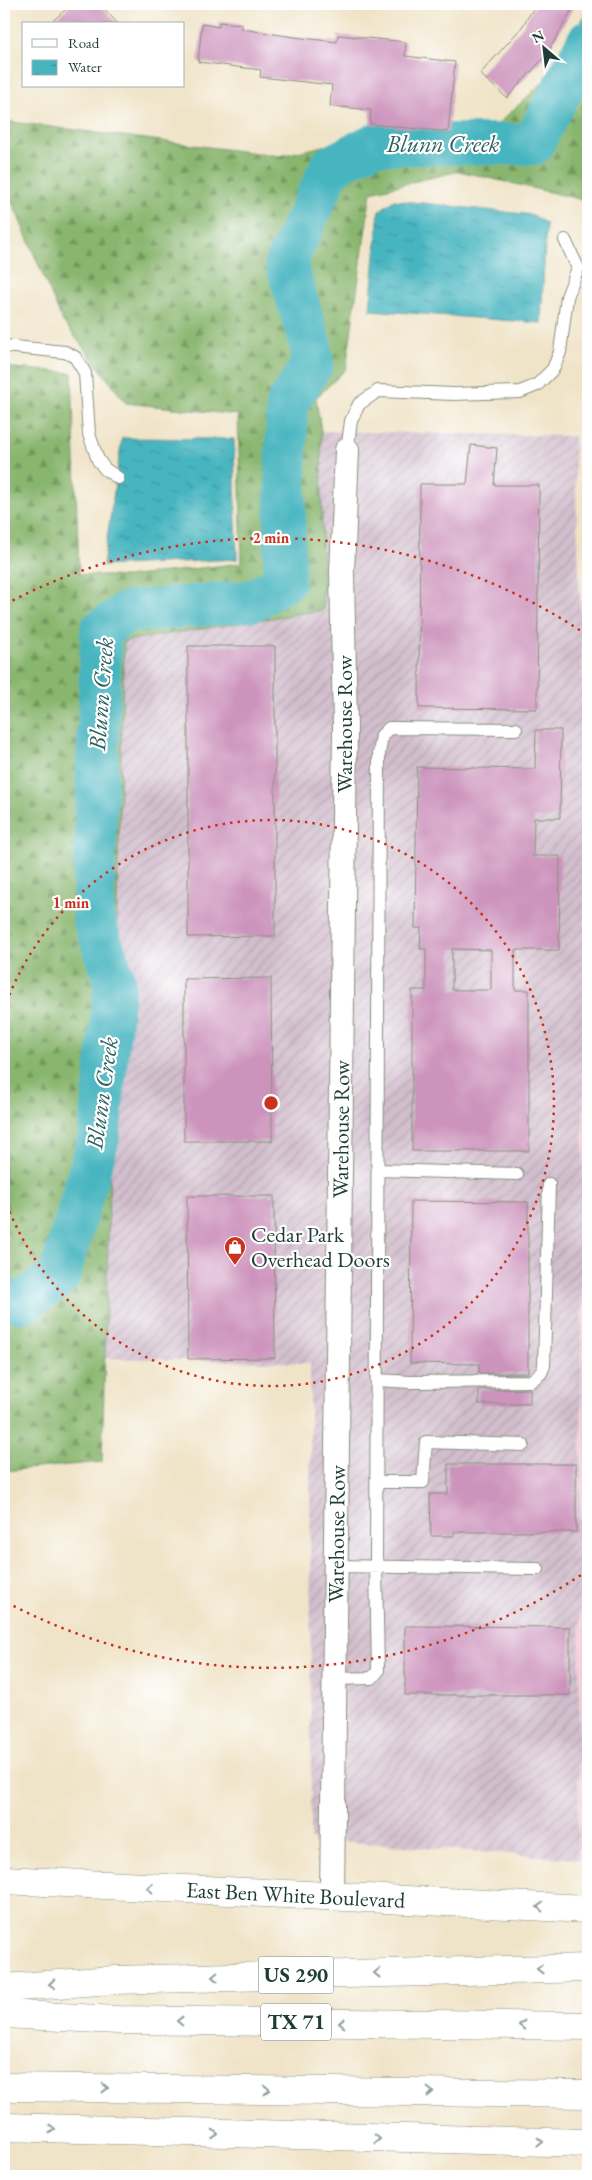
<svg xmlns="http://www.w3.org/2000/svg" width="592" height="2180" viewBox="0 0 592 2180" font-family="'EB Garamond',serif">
	<defs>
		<pattern id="industrial-furrows" width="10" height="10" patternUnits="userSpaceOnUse" patternTransform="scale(1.25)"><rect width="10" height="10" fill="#d1bdcc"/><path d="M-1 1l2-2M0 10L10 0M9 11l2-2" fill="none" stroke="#b3a3b0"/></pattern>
		<pattern id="forest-firs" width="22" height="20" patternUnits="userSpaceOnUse" patternTransform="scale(1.25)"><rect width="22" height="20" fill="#89b66e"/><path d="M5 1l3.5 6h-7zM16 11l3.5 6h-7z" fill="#6f955b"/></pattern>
		<pattern id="water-ripples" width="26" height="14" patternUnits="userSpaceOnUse" patternTransform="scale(1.25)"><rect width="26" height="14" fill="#46b5c0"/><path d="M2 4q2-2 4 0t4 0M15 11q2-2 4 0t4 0" fill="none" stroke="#3a949d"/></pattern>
	</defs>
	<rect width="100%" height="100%" fill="#fff"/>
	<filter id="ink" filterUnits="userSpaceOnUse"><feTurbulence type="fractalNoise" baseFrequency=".02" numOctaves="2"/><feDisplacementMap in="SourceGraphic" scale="10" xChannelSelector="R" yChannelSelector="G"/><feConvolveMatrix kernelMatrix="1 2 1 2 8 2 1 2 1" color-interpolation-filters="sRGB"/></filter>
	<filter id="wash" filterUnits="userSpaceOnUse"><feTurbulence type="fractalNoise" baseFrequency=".0096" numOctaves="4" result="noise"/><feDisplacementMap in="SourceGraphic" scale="20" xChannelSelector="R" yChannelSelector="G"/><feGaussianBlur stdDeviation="1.12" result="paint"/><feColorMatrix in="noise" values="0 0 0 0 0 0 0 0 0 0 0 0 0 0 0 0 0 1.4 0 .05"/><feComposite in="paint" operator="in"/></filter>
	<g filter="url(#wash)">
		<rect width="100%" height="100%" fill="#f0e4c8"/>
		<!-- built -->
		<path fill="#f5cfdb" d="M586 763H588V1859H578Z"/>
		<!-- industrial -->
		<path fill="url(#industrial-furrows)" d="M321 431 574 436 586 763 578 1859 311 1839 310 1363 104 1358 124 641 323 610Z"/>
		<!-- forest -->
		<path fill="url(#forest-firs)" stroke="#547a51" d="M588 9V201L459 171 371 192 346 369 316 398 321 431 323 610 124 641 102 1462 4 1471V367L72 373 79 574 126 577 242 563 238 415 126 403 62 320 4 183V121L280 156 381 133 486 135 552 74Z"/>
		<!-- water -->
		<path fill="url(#water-ripples)" stroke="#32797a" d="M394 200 533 215 546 224 541 323 370 310 379 211Z
			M122 438 234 439 237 559 103 566Z"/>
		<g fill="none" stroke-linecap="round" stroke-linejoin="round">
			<!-- river -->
			<path stroke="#46b5c0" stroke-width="42" d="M4 1300 22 1302 59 1277 99 1137 115 981 93 918 101 630 127 612 252 601 284 581 287 404 313 363 310 343 286 263 331 166 374 144H533L588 41"/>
		</g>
		<g id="blocks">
			<!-- building -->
			<path fill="#cc93bc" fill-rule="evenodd" d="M72 4H100L118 24H49Z
				M536 4H575L547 54 507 98 480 74 522 27Z
				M219 22 242 24V29L294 37 337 42 338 35 406 42 405 56 455 62 448 132 370 124 371 110 330 106 332 85 260 77 261 70 198 62 202 24 219 27Z
				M471 445 497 448 494 485H539L537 709 419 708 420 484H467Z
				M188 646H275V936L188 937Z
				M536 730H561L560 818H534L533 856H560L559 950H515V990H529V1151H412V990H426V949H420L421 928H415L417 767 535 769ZM452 949 491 950V990H452Z
				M271 978 272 1141H184V979Z
				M187 1196H274L275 1358 188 1359Z
				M411 1201 528 1202V1373H479V1364L410 1363Z
				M530 1389V1404H479V1390Z
				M448 1464H576V1532H454V1536H431L430 1494H448Z
				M405 1626 570 1627V1695H405Z"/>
		</g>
	</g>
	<g filter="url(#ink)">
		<use href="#blocks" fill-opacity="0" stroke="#88907e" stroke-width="1"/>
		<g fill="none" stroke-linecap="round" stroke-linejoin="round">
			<!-- lane casing -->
			<g stroke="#88907e" stroke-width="14">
				<path id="lane" d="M4 346 65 352 75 357 85 373 89 434 98 460 105 469 118 478
					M347 450 351 421 359 404 378 391 454 394 520 392 537 385 553 369 560 352 567 297 578 268 565 240
					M379 1170 517 1174
					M377 1380 411 1382 531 1381 541 1373 544 1366 549 1184
					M377 1482H423L426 1442 523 1445
					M336 1566 538 1569
					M334 1679 372 1678 378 1671 376 1566 379 754 382 735 389 728 516 729"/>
			</g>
			<!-- street casing -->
			<g stroke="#88907e" stroke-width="26">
				<g id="street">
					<path id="s1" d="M332 1898 345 727 342 572 347 450"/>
				</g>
			</g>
			<!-- secondary casing -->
			<g stroke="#88907e" stroke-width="29">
				<g id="secondary">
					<path id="s2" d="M4 1880 588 1909"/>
				</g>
			</g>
			<!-- highway casing -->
			<g stroke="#88907e" stroke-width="29">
				<path id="highway" d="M4 1988 113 1980 588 1968
					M4 2014 117 2020 588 2026
					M4 2087 588 2094
					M4 2127 588 2143"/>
			</g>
			<!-- lane -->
			<use href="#lane" stroke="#fff" stroke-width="12"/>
			<!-- street -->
			<use href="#street" stroke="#fff" stroke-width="24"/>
			<!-- secondary -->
			<use href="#secondary" stroke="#fff" stroke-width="28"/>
			<!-- highway -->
			<use href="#highway" stroke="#fff" stroke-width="28"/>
		</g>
		<!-- one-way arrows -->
		<defs><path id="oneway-chevron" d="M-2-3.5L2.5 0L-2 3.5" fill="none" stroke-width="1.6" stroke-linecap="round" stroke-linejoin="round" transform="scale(1.25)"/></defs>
		<g stroke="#8f9e9a">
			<use href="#oneway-chevron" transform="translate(150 1888) rotate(-177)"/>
			<use href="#oneway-chevron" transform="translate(540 1907) rotate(-177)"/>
			<use href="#oneway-chevron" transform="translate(540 1969) rotate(179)"/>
			<use href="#oneway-chevron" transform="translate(377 1973) rotate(179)"/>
			<use href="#oneway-chevron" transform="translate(215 1977) rotate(179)"/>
			<use href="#oneway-chevron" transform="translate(52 1984) rotate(175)"/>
			<use href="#oneway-chevron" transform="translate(180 2021) rotate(-179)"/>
			<use href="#oneway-chevron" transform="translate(342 2023) rotate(-179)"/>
			<use href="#oneway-chevron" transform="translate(522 2025) rotate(-179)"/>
			<use href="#oneway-chevron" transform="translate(105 2088) rotate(1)"/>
			<use href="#oneway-chevron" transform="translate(267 2090) rotate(1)"/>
			<use href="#oneway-chevron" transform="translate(430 2092) rotate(1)"/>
			<use href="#oneway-chevron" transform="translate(52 2129) rotate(2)"/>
			<use href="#oneway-chevron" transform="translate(215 2134) rotate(2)"/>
			<use href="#oneway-chevron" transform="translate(377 2139) rotate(1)"/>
			<use href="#oneway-chevron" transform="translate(540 2142) rotate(1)"/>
		</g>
	</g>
	<!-- distance rings -->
	<g fill="none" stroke="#c8321e" stroke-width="2.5" stroke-dasharray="2.5 5">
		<path d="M4 1009A283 283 0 1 1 4 1197"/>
		<path d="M587 1571A565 565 0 0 1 6 1602M6 604A565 565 0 0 1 587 635"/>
	</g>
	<!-- icons -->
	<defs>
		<g id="shop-pin" transform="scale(1.125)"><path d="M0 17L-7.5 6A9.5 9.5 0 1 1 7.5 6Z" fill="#c8321e" stroke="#fff"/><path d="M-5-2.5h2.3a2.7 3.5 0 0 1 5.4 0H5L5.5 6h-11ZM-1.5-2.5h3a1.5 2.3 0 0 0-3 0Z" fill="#fff"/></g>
	</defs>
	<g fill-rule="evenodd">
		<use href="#shop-pin" x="235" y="1247"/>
	</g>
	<g text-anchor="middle" stroke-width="4.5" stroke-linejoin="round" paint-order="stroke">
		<!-- shield labels -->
		<g fill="#fff" stroke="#627771" stroke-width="1">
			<rect x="258.5" y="1956.5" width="75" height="37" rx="4"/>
			<rect x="261" y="2003.5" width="70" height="37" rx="4"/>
		</g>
		<g font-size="21" font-weight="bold" fill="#1f3d34">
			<text x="296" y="1982">US 290</text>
			<text x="296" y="2029">TX 71</text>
		</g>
		<!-- street labels -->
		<g font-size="22" fill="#1f3d34" stroke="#fff">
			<text transform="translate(344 724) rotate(-90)" y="8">Warehouse Row</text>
			<text dy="8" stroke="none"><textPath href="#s1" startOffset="769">Warehouse Row</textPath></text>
			<text dy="8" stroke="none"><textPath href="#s1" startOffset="364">Warehouse Row</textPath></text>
			<text dy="8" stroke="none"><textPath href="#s2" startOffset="292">East Ben White Boulevard</textPath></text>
		</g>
		<!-- poi labels -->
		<g font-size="22" fill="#1f3d34" stroke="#fff" text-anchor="start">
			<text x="251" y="1242">Cedar Park<tspan x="251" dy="25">Overhead Doors</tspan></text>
		</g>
		<!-- water labels -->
		<g font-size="24" font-style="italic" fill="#2b615e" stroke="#fff">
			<text x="443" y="152">Blunn Creek</text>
			<text transform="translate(101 694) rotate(-86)" y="8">Blunn Creek</text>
			<text transform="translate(102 1093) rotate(-82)" y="8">Blunn Creek</text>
		</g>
	</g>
	<circle cx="271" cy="1103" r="8" fill="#c8321e" stroke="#fff" stroke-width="2.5"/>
	<g font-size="15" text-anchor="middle" font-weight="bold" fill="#c8321e" stroke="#fff" stroke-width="4.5" stroke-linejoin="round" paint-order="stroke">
		<text x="271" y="543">2 min</text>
		<text x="71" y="908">1 min</text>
	</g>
	<!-- margin -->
	<rect width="592" height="2180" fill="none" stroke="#fff" stroke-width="20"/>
	<!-- legend -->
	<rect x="22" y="22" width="162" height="65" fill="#ffffff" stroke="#a5b1ae"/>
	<rect x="32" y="39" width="25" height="8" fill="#ffffff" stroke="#a5b1ae"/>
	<text x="68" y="48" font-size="15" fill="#1f3d34">Road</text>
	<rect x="32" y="60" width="25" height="15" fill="url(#water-ripples)" stroke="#a5b1ae"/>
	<text x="68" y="72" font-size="15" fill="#1f3d34">Water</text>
	<!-- north arrow -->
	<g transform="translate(544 48) rotate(332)" stroke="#ffffff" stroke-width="4" paint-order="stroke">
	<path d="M0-4L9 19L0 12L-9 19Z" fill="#1f3d34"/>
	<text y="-8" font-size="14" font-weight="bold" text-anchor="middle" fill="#1f3d34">N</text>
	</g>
</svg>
